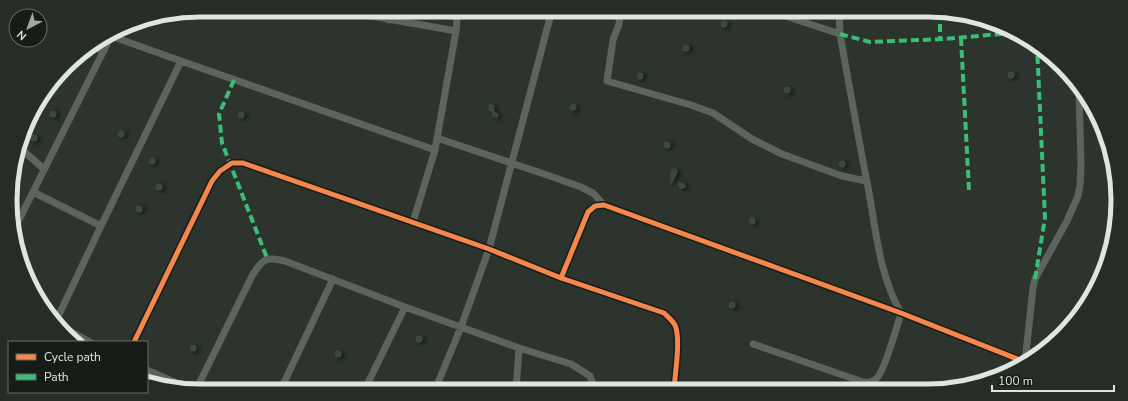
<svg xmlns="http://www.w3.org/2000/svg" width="1128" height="401" viewBox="0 0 1128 401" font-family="'Nunito Sans',sans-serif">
	<defs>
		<filter id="shadow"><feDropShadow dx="3" dy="1.5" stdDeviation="2" flood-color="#0009"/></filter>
	</defs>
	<rect width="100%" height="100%" fill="#2c342d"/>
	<!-- building -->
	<path fill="#384a3c" filter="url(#shadow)" d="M720.5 24a3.5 3.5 0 1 1 7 0a3.5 3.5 0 1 1-7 0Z
		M682.5 48a3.5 3.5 0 1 1 7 0a3.5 3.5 0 1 1-7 0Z
		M1007.5 75a3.5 3.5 0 1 1 7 0a3.5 3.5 0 1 1-7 0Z
		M636.5 76a3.5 3.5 0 1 1 7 0a3.5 3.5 0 1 1-7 0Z
		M783.5 90a3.5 3.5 0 1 1 7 0a3.5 3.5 0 1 1-7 0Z
		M569.5 107a3.5 3.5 0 1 1 7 0a3.5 3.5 0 1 1-7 0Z
		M489 104 494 105 495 112 499 114 497 118 492 117V112L488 110Z
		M49.5 114a3.5 3.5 0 1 1 7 0a3.5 3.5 0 1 1-7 0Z
		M237.5 115a3.5 3.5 0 1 1 7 0a3.5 3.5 0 1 1-7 0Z
		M117.5 134a3.5 3.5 0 1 1 7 0a3.5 3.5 0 1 1-7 0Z
		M30.5 138a3.5 3.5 0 1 1 7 0a3.5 3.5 0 1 1-7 0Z
		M663.5 145a3.5 3.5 0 1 1 7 0a3.5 3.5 0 1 1-7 0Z
		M148.5 161a3.5 3.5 0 1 1 7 0a3.5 3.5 0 1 1-7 0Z
		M838.5 164a3.5 3.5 0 1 1 7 0a3.5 3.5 0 1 1-7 0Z
		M673 168 677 169 678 172 670 186 671 171Z
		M677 182 684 183 686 187 683 189H680Z
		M155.5 187a3.5 3.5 0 1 1 7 0a3.5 3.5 0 1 1-7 0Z
		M135.5 209a3.5 3.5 0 1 1 7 0a3.5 3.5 0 1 1-7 0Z
		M748.5 221a3.5 3.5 0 1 1 7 0a3.5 3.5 0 1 1-7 0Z
		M728.5 305a3.5 3.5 0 1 1 7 0a3.5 3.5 0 1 1-7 0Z
		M415.5 339a3.5 3.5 0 1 1 7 0a3.5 3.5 0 1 1-7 0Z
		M189.5 348a3.5 3.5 0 1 1 7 0a3.5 3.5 0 1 1-7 0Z
		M334.5 354a3.5 3.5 0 1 1 7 0a3.5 3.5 0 1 1-7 0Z"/>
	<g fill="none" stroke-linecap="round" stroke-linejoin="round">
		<!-- minor -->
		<path stroke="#5d645e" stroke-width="7" d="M338 10 456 31 435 150
			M388 10 389 20
			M621 10 619 24 613 40 607 81 691 105 713 113 752 139 782 154 842 176 866 181
			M767 10 840 34
			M456 31 458 10
			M111 36 181 61 435 150 413 222
			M94 46 104 51
			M437 138 547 175 581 187 593 193 604 205
			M20 148 44 169
			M33 192 101 226
			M15 228 112 34
			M561 278 588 212 595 206 604 205 901 313 1025 362
			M56 321 101 226 181 61
			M64 328 90 342
			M134 342 212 181 220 171 232 163H243L489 249 561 278 664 313C668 317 672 320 675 325 681 339 675 373 674 390
			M753 344 863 382C868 383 873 382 877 378 885 370 897 326 901 313 879 275 876 230 868 187 858 136 849 85 840 34L839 10
			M1025 362 1033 288 1035 279 1067 221 1078 196 1080 185 1081 165 1079 90
			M147 370 192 390
			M196 390 252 276C262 259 266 256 285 261L405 307 519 348 571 364 590 376 592 382 593 390
			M435 390 461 327 489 249 552 10
			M516 390 519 348
			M280 391 333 279
			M364 391 405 307"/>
		<!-- quiet -->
		<path stroke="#3abd76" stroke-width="4" stroke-dasharray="8 4" stroke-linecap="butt" d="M940 12V39
			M840 34 870 42 945 39 1011 33
			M961 38 969 190
			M234 80 219 114 222 143 267 258
			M1035 279 1045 218 1037 46"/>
		<!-- cycleway casing -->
		<g stroke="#161d17" stroke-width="8">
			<path id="cycleway" d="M561 278 588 212 595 206 604 205 901 313 1025 362
				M134 342 212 181 220 171 232 163H243L489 249 561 278 664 313C668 317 672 320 675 325 681 339 675 373 674 390"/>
		</g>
		<!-- cycleway -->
		<use href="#cycleway" stroke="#f5874c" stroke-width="5"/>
	</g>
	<!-- crop -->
	<path d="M0 0H1128V401H0ZM200 17H928A183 183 0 0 1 1111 200V201A183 183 0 0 1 928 384H200A183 183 0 0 1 17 201V200A183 183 0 0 1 200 17Z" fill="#262d27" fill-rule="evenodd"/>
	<path fill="none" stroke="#dee7df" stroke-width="5" d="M200 17H928A183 183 0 0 1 1111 200V201A183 183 0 0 1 928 384H200A183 183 0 0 1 17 201V200A183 183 0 0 1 200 17Z"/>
	<!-- legend -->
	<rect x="8" y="341" width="140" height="52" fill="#161d17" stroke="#666e67"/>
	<rect x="16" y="354" width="20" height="6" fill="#f5874c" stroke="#666e67"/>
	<text x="44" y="361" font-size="12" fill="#dee7df">Cycle path</text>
	<rect x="16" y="374" width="20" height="6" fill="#3abd76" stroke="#666e67"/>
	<text x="44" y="381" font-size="12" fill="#dee7df">Path</text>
	<!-- north arrow -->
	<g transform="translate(28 28) rotate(221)"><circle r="19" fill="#161d17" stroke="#666e67"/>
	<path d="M0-3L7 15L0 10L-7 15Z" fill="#a0a8a1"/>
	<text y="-6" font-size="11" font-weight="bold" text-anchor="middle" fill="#dee7df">N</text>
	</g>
	<!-- scale -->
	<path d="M992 385v6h122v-6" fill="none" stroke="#dee7df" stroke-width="2"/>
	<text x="998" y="385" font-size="12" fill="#dee7df" stroke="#161d17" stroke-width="3" paint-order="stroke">100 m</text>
</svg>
